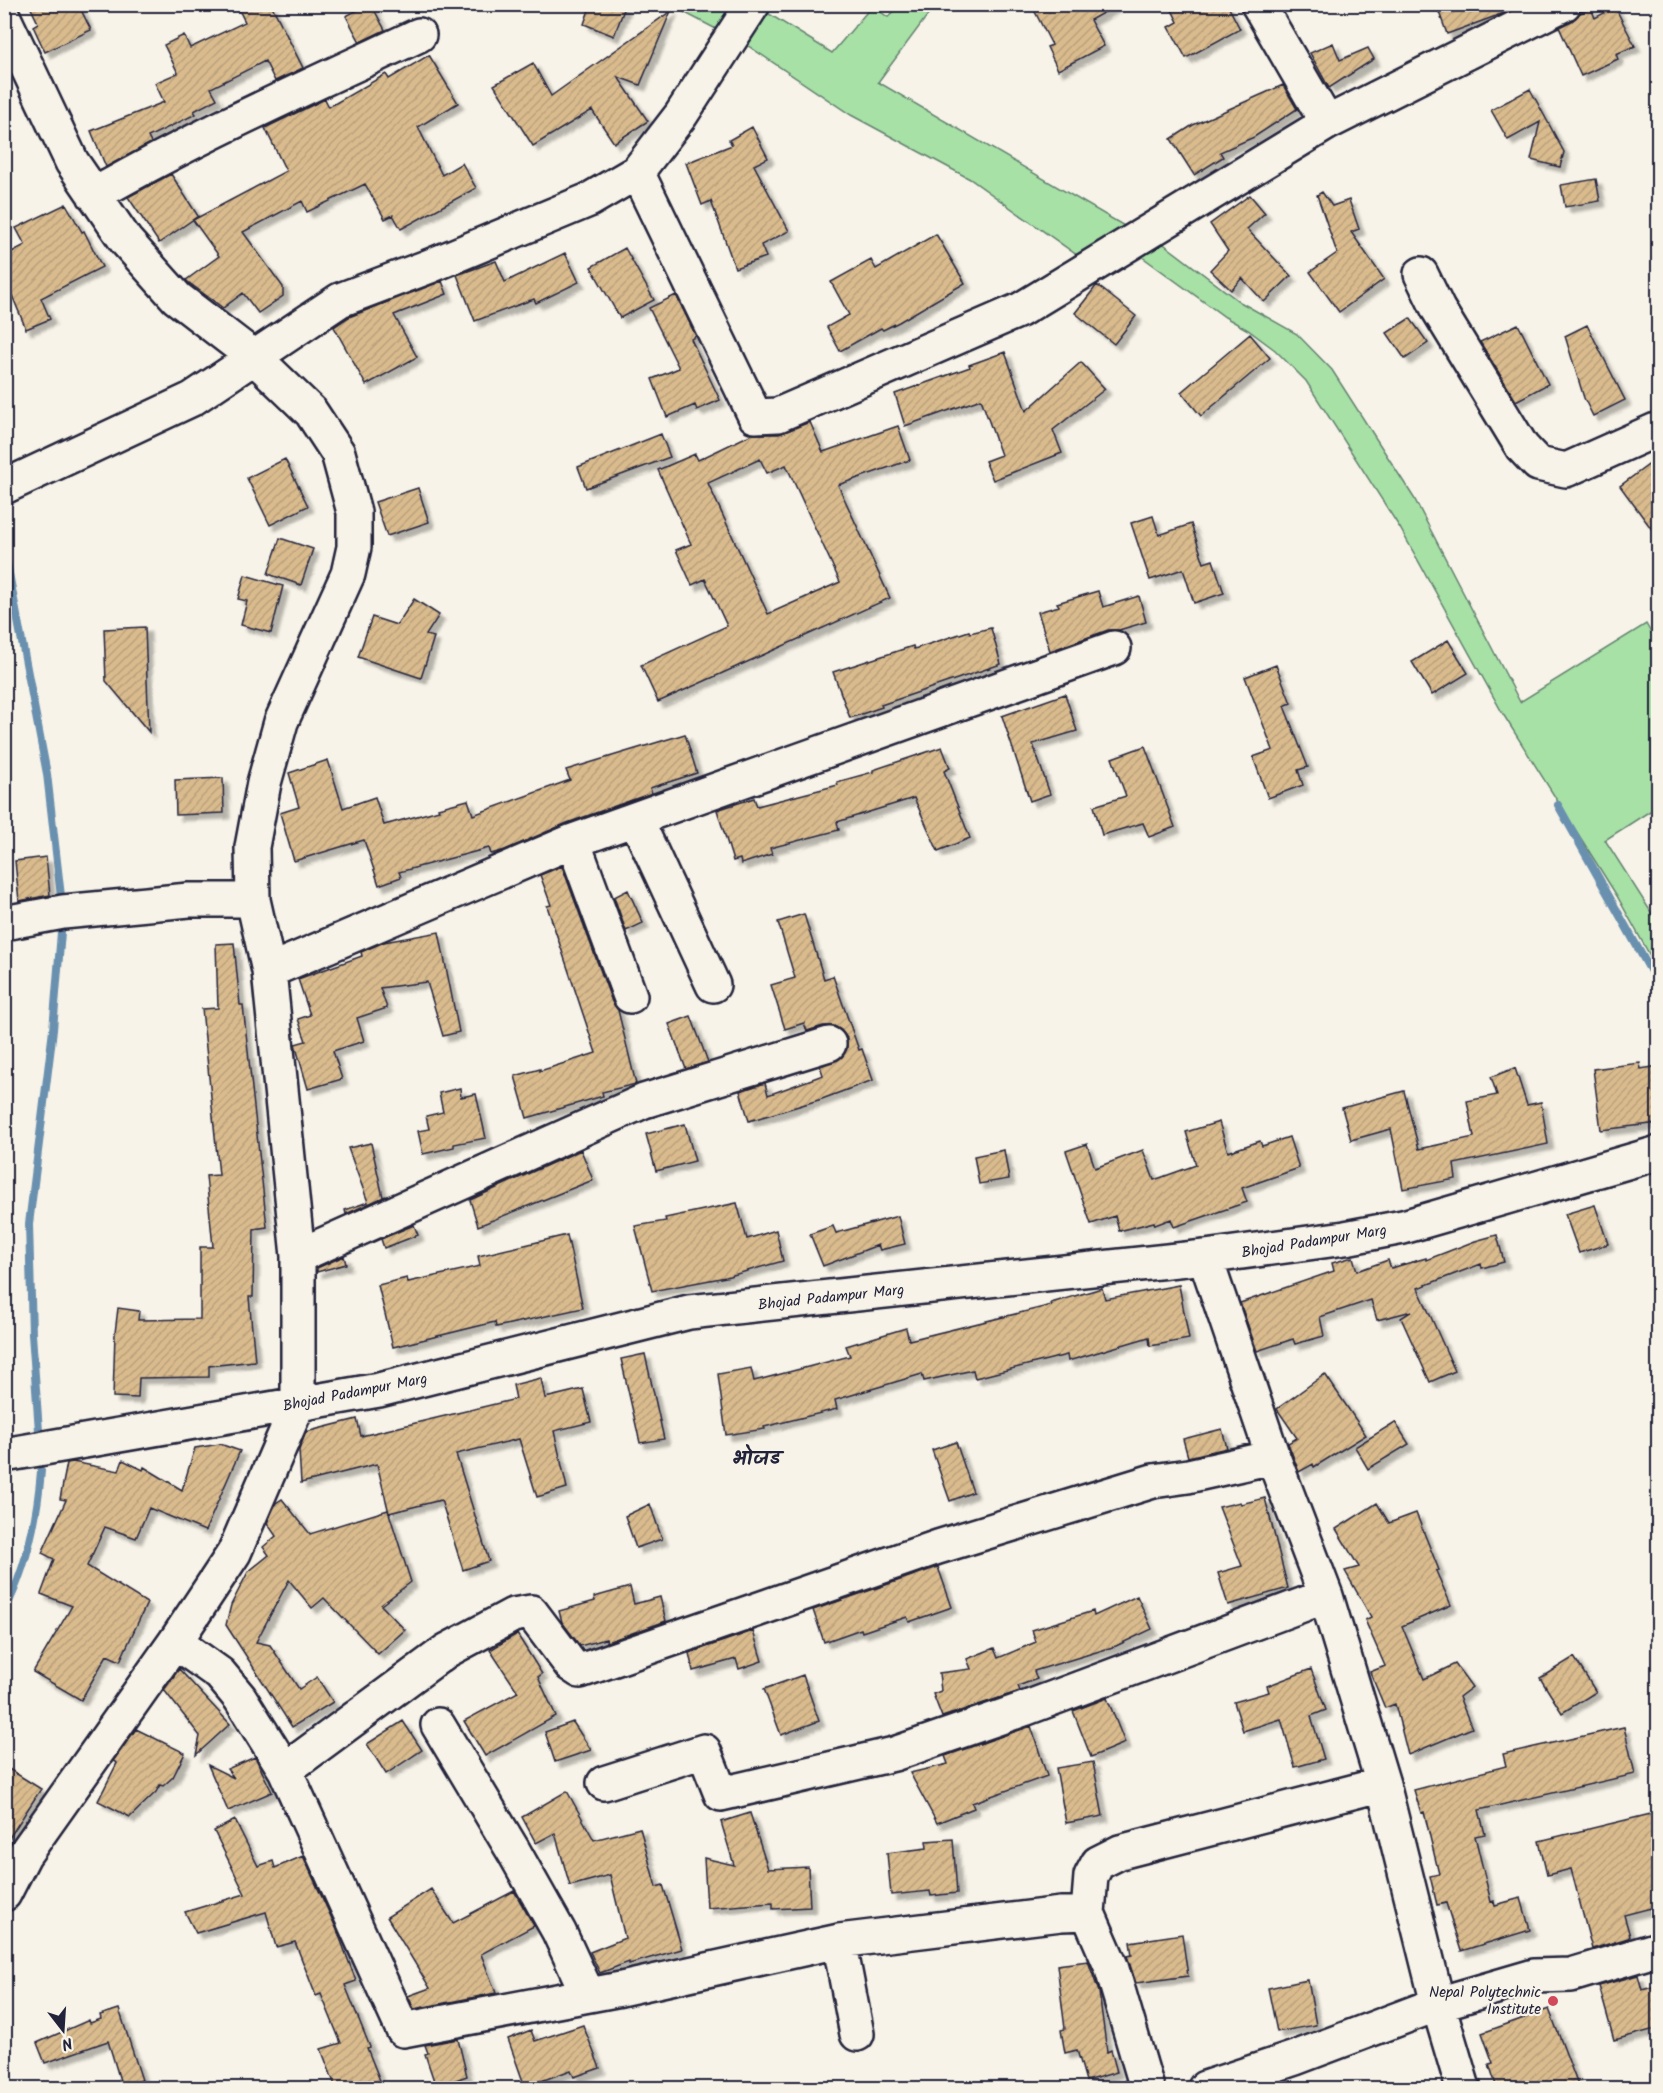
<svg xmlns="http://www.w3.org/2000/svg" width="1663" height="2093" viewBox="0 0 1663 2093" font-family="Kalam,'Playpen Sans Deva',sans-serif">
	<defs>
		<pattern id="building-hatch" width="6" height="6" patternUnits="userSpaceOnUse" patternTransform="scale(1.5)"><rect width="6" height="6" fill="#d9bb8d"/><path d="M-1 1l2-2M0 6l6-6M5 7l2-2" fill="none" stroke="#baa07b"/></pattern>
		<filter id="shadow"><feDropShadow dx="5.5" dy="5.5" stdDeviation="1.5" flood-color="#0004"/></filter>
	</defs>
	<rect width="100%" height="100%" fill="#f7f3e8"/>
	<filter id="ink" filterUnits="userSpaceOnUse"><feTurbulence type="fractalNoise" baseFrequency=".0167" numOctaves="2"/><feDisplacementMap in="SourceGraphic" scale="12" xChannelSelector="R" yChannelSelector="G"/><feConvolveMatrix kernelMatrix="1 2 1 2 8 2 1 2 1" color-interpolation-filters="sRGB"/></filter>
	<g filter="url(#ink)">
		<!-- green -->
		<path fill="#a7e1a6" stroke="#648270" stroke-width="1.5" d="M670 5H738L718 30Z
			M901 5H917L930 12 878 82 1133 231 1084 260 970 179 851 115 744 43 766 12 832 53 872 6 888 17Z
			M1161 242 1240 302 1297 334 1332 370 1414 498 1520 702 1646 624 1658 645V806L1605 840 1658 923V970L1617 896 1503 714 1400 528 1306 381 1275 350 1248 330 1225 317 1141 256Z"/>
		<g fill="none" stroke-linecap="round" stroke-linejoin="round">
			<!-- stream -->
			<path stroke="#6a90af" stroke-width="8" d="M4 547 47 774 62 905
				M1558 805 1658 984
				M39 1431 32 1334 29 1224 53 1030 62 920
				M4 1612C27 1567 37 1521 41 1471"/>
		</g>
		<!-- building -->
		<path fill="url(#building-hatch)" stroke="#22223b" stroke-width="1.5" fill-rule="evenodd" filter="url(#shadow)" d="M29 4H78L91 30 45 52 33 26 38 23Z
			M236 4H271L303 68 275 81 265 61 211 88 217 99 194 111 196 114 148 137 151 143 106 167 91 131 164 102 155 83 178 73 164 45 184 35 190 48 245 22Z
			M369 4H371L385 30 360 42 346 16Z
			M591 4H626L614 36 584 24Z
			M1031 4H1119L1090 20 1104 46 1058 70 1047 47 1052 45Z
			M1169 4H1227L1240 29 1186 58 1169 27 1178 22Z
			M1436 4H1520V5L1504 13 1447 34Z
			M1615 7 1635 46 1616 54 1618 59 1581 76 1559 27 1572 21 1580 13 1591 8 1595 18Z
			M671 11 640 85 618 77 648 121 614 143 592 110 533 146 494 85 533 63 551 96Z
			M1333 43 1340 60 1368 48 1374 59 1329 88 1310 53Z
			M429 55 458 103 418 127 442 175 462 163 476 188 401 229 393 215 385 219 365 184 307 212 302 201 243 232 283 287V296L258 313 243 293 223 308 188 282 186 280 219 256 193 220 286 171 265 128 325 99 329 107 386 74 389 79Z
			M1283 85 1297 109 1254 137 1220 152 1223 157 1194 175 1171 139 1193 125Z
			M1530 89 1564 152 1560 167 1531 160 1540 122 1508 140 1491 110Z
			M752 127 768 158 754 165 789 231 761 245 766 257 735 268 711 201 702 205 686 163 732 145 729 140Z
			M171 174 198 216 159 243 128 197Z
			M1596 179 1600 201 1565 207 1561 185Z
			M1322 192 1332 206 1349 200 1359 229 1351 232 1384 279 1339 312 1310 272 1337 253 1317 195Z
			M1250 195 1265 213 1247 229 1291 276 1264 302 1242 278 1231 290 1210 270 1228 251 1210 224Z
			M66 204 82 232 84 231 102 267 41 298 50 319 26 329 4 276V256L25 245 16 228Z
			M936 234 965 283 899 322 883 330 881 328 840 351 827 327 849 315 831 282 871 260 876 269Z
			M625 248 654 300 620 318 591 267Z
			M565 253 579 282 536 303 534 299 475 321 457 275 496 261 505 282Z
			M442 281 447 294 394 315 417 357 366 385 334 327 349 317Z
			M1097 285 1136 316 1114 344 1075 313Z
			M676 295 696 336 691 339 720 400 697 410 695 405 667 417 652 379 679 368 649 308Z
			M1410 318 1428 343 1405 359 1387 333Z
			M1518 324 1548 384 1516 401 1480 342Z
			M1587 325 1625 400 1593 416 1584 398 1565 336Z
			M1250 334 1270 358 1201 416 1181 392Z
			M1005 352 1026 411 1081 362 1105 389 1053 430 1062 453 993 480 985 461 1001 455 981 399 905 426 895 394 970 367 969 365Z
			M810 422 823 452 898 426 910 460 838 485 890 598 658 702 641 665 727 626 705 579 692 585 676 550 691 544 658 470 695 454 698 460 752 434H779ZM760 459 767 473 786 465 840 582 768 614 708 483Z
			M661 434 670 457 586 488 578 467Z
			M1659 457V539L1620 486Z
			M285 459 308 506 270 525 247 478Z
			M418 488 429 522 387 536 375 502Z
			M1153 516 1159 535 1191 524 1204 563 1213 560 1224 593 1194 603 1183 569 1150 580 1131 523Z
			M280 538 313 549 301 585 268 574Z
			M245 575 283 586 271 633 241 625 247 601 238 599Z
			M1098 591 1103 607 1139 596 1146 622 1119 630H1108L1050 651 1038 612 1059 606 1057 603Z
			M414 599 439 615 426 635 434 637 421 678 358 657 372 617 397 625Z
			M145 627 149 732 106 681 104 629Z
			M991 628 1001 664 881 705 882 707 850 718 833 672 913 646 914 649 969 631 970 633Z
			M1448 640 1468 673 1432 695 1412 662Z
			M1276 665 1291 703 1284 706 1308 767 1298 770 1303 785 1268 798 1253 757 1273 750 1245 677Z
			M1065 694 1077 731 1033 744 1050 794 1030 801 1002 716Z
			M685 734 697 773 650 788 652 793 567 823 505 850 491 854 489 848 399 872 401 877 379 885 364 840 294 861 280 813 299 807 289 773 328 760 343 808 375 797 384 825 439 810 438 808 468 800 473 815 570 780 566 770Z
			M1145 746 1175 827 1149 837 1143 823 1102 835 1094 806 1126 796 1112 758Z
			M942 747 950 768 944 771 970 838 938 851 914 798 837 822 839 830 770 848 772 854 741 864 740 859 733 861 717 810 754 798 757 806 838 785 837 782 873 772V770Z
			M223 778 224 813 176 815 175 780Z
			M46 857 50 895 19 901 15 861Z
			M562 866 612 1002 618 1010 636 1084 602 1092 603 1096 527 1118 515 1076 540 1069V1071L596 1053 547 906 551 905 540 875Z
			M628 890 643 923 626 931 614 897Z
			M804 914 824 979 833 976 859 1050 862 1049 873 1080 822 1099 749 1121 740 1091 765 1083 768 1095 823 1075 820 1066 842 1057 847 1049V1038L841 1030 834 1026H823L807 1031 804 1023 785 1029 771 985 795 978 778 922Z
			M439 932 459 1032 443 1036 427 982 380 988 387 1008 357 1018 364 1041 333 1051 342 1079 308 1089 295 1044 306 1041 298 1019 310 1015 298 979 362 956 361 952 384 942Z
			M234 943 240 1005H243L267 1227 254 1229 253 1297H249L255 1361 209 1366V1377L139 1378 138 1398 113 1397 115 1333 118 1308 139 1311 138 1320 200 1319V1247H213L206 1176 219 1175 202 1009 218 1008 216 944Z
			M691 1016 708 1062 686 1069 669 1024Z
			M1640 1063 1641 1069 1659 1066V1123L1601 1130 1593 1069Z
			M1515 1068 1527 1105 1541 1102 1548 1144 1454 1164 1456 1179 1403 1189 1391 1129 1351 1140 1342 1108 1404 1091 1419 1149 1474 1137 1467 1101 1497 1095 1491 1077Z
			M460 1088 461 1097 476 1094 486 1138 454 1144V1147L423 1154 418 1131 429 1129 426 1116 443 1112 439 1093Z
			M1219 1122 1228 1152 1260 1141 1262 1146 1289 1137 1299 1168 1242 1188 1247 1202 1174 1227 1171 1219 1155 1225 1154 1222 1119 1231 1115 1216 1091 1224 1066 1151 1087 1144 1095 1168 1143 1150 1154 1180 1196 1165 1186 1132Z
			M685 1124 695 1161 656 1171 646 1134Z
			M371 1143 383 1197 386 1196 346 1214 345 1210 368 1202 348 1148Z
			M581 1150 593 1180 478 1226 470 1200Z
			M1004 1150 1009 1179 979 1184 974 1156Z
			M737 1203 747 1239 776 1230 783 1261 726 1277 652 1291 635 1226 666 1221 665 1218Z
			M1595 1205 1608 1244 1579 1253 1565 1214Z
			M898 1216 905 1244 880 1250 878 1245 823 1266 810 1234 833 1226 836 1233Z
			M414 1225 418 1235 384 1248 381 1239Z
			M567 1235 583 1308 496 1327 495 1322 393 1347 378 1285 407 1278 408 1282 480 1266 478 1256Z
			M1497 1235 1504 1262 1482 1268 1481 1264 1418 1288 1455 1371 1430 1382 1401 1318 1412 1311 1377 1320 1371 1300 1320 1317 1324 1336 1295 1344 1293 1339 1257 1351 1240 1303 1334 1271 1332 1263 1353 1257 1357 1271 1388 1260 1391 1268 1426 1258V1260L1475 1241Z
			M344 1256 346 1264 317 1272V1268Z
			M1179 1285 1189 1339 1150 1346 1149 1337 1068 1361 1067 1355 975 1378 973 1370 924 1381 922 1374 835 1400 837 1409 764 1427 765 1429 726 1435 718 1374 751 1368 754 1381 850 1356 846 1346 906 1328 909 1340 1052 1305 1051 1303 1102 1288 1105 1299Z
			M645 1354 664 1439 640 1443 621 1359Z
			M1325 1374 1366 1435 1314 1467 1313 1464 1299 1472 1288 1443 1297 1438 1277 1409Z
			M541 1378 545 1398 583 1389 591 1422 554 1431 567 1488 537 1497 519 1439 456 1454 489 1561 463 1570 441 1500 389 1513 377 1464 301 1483 299 1450 306 1432 357 1419 361 1436 516 1399 513 1385Z
			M1395 1422 1409 1444 1368 1469 1355 1447Z
			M1222 1429 1227 1448 1188 1457 1183 1439Z
			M956 1442 973 1492 950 1501 932 1450Z
			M220 1444 240 1451 205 1531 149 1508 136 1538 105 1527 87 1566 147 1603 120 1661 107 1655 81 1700 33 1672 72 1606 41 1594 54 1559 42 1553 66 1500 60 1499 67 1463 73 1462 119 1471 123 1460 143 1470 144 1467 182 1490 195 1448Z
			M1265 1498 1288 1588 1228 1605 1218 1573 1242 1566 1219 1507 1240 1502 1241 1504Z
			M282 1499 310 1534 388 1510 411 1582 381 1605 405 1630 378 1654 324 1598 312 1608 289 1580 256 1642 270 1645 299 1689 317 1677 333 1702 292 1727 226 1625 231 1605 248 1572 269 1555 263 1547 276 1536 267 1523 276 1503Z
			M1377 1503 1389 1523 1416 1513 1439 1570 1436 1571 1451 1605 1402 1626 1424 1679 1455 1664 1472 1687 1459 1697 1472 1728 1408 1755 1395 1704 1385 1708 1370 1672 1385 1666 1365 1620 1371 1617 1345 1571 1359 1567 1336 1529Z
			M650 1504 662 1539 636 1548 625 1516Z
			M938 1567 952 1607 909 1622 907 1617 862 1632 861 1629 824 1642 813 1610Z
			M630 1587 634 1604 660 1597 666 1621 607 1642 606 1639 580 1646 562 1622 559 1611 595 1601 594 1597Z
			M1137 1596 1152 1629 1116 1646 1034 1671 1037 1679 1018 1686 1020 1691 942 1717 933 1694 941 1691 939 1673 971 1669 967 1659 994 1648 998 1658 1036 1642 1032 1630 1093 1611 1094 1616Z
			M753 1631 762 1661 739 1669 736 1659 693 1671 689 1653Z
			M517 1634 542 1674 538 1677 556 1716 485 1756 464 1721 518 1692 490 1650Z
			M1574 1657 1596 1692 1562 1713 1540 1678Z
			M179 1669 230 1724 196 1755 200 1736 164 1690Z
			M1311 1669 1326 1710 1311 1716 1324 1759 1295 1767 1281 1719 1243 1731 1234 1702 1269 1692 1267 1686Z
			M803 1675 819 1721 781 1735 764 1689Z
			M1107 1698 1125 1743 1091 1757 1073 1711Z
			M403 1721 422 1750 386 1774 367 1744Z
			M573 1722 591 1750 555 1762 545 1732Z
			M1031 1726 1047 1776 972 1803 974 1808 937 1823 910 1773 948 1764 945 1756Z
			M1624 1727 1635 1774 1479 1810 1485 1834 1475 1836 1491 1902 1494 1901 1495 1905 1521 1898 1530 1930 1461 1951 1446 1903 1437 1905 1430 1876 1439 1874 1424 1812 1421 1813 1414 1790 1506 1766 1503 1754Z
			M136 1729 185 1753 173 1777 163 1786 160 1785 156 1792 130 1817 98 1801 117 1763 113 1761Z
			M255 1757 272 1792 228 1811 208 1765 234 1778 227 1769Z
			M1093 1762 1103 1816 1066 1823 1056 1768Z
			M4 1766 41 1789 4 1846Z
			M567 1791 594 1840 640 1828 656 1887 663 1885 682 1949 629 1964V1962L600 1973 590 1952 625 1938 610 1875 570 1886 555 1833 536 1843 522 1817Z
			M1659 1812V1906L1624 1915 1630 1936 1628 1938 1592 1949 1571 1869 1547 1875 1539 1841Z
			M750 1813 768 1869 808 1867 810 1907 773 1909V1903L707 1908 704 1858 734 1865 721 1822Z
			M235 1820 258 1866 273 1861 275 1868 303 1856 337 1930 356 1981 345 1985 370 2047 367 2048 383 2088H336L321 2049 341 2043 321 1994 316 1996 295 1942 276 1947 266 1912 196 1933 185 1912 245 1894 214 1831Z
			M953 1839 957 1893 931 1896 930 1891 891 1895 887 1853 927 1848 926 1841Z
			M431 1889 453 1923 514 1891 534 1926 481 1954 496 1993 414 2009 408 1996 430 1988 387 1917Z
			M1182 1934 1188 1976 1136 1983 1127 1956 1132 1955 1130 1942Z
			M1088 1961 1099 1992 1107 2052 1111 2050 1117 2072 1086 2081 1077 2050 1065 2053 1061 2030 1065 2029 1057 1965Z
			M1638 1975 1642 1990 1659 1985V2028L1614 2040 1599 1986Z
			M1308 1980 1316 2025 1277 2032 1268 1988Z
			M119 2009 142 2080 122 2087 108 2041 45 2063 37 2043 89 2020 90 2023 101 2019 100 2015Z
			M1549 2009 1579 2088H1497L1489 2064 1493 2063 1482 2033Z
			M583 2025 600 2068 574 2077 571 2070 525 2087 508 2039 531 2030 535 2041Z
			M458 2039 467 2076 436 2087 425 2054 428 2053 425 2045Z"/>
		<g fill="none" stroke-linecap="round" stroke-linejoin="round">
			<!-- minor casing -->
			<g stroke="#22223b" stroke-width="38">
				<path id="minor" d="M1258 4 1327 123 1564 4
					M4 18 72 162 126 241 177 298 255 358 311 412 338 453 354 512V547L348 574 281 722 264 783 252 847 253 900 269 971 298 1256V1404L234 1553 175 1642 24 1855 4 1894
					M637 172 755 416 778 415 1020 310 1327 123
					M94 195C199 135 309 86 419 35
					M1421 274 1438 309 1522 447 1538 464 1566 470 1658 429
					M4 487 192 399 340 300 430 266 589 200 637 172 681 115 753 4
					M636 819 713 985
					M573 841 630 996
					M4 923 63 912 189 900H253
					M269 971 573 841 1114 648
					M298 1256 644 1101 829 1044
					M1205 1257 1273 1457 1326 1596 1383 1784 1438 2004 1463 2088
					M4 1455 379 1390 689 1312 1205 1257 1345 1238 1403 1227 1658 1153
					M175 1642 220 1674 240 1698 285 1770 403 2030 621 1989 839 1941 1061 1914 1088 1913
					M438 1725 514 1852 559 1932 588 1995
					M285 1770 446 1651 513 1615 531 1612 571 1665 580 1671 938 1547 1153 1481 1188 1476 1273 1457
					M604 1783 704 1751 721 1794 894 1754 1024 1709 1326 1596
					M839 1941 857 2034
					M1147 2088 1111 1966 1088 1913 1091 1876 1098 1863 1120 1852 1383 1784
					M1205 2088 1295 2058 1438 2004 1534 1976 1571 1975 1658 1949"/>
			</g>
			<!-- minor -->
			<use href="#minor" stroke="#f7f3e8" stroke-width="33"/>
		</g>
	</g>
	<!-- markers -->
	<circle fill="#d1495b" stroke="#f7f3e8" stroke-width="2" cx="1553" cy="2001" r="6"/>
	<g text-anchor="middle" stroke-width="4.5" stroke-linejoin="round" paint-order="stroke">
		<!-- street labels -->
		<g font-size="15" fill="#22223b" stroke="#f7f3e8">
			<text transform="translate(1314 1241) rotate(-9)" y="5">Bhojad Padampur Marg</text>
			<text transform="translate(831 1297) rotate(-6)" y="5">Bhojad Padampur Marg</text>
			<text transform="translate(355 1392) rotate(-11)" y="5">Bhojad Padampur Marg</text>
		</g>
		<!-- poi labels -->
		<g font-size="15" fill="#22223b" stroke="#f7f3e8" text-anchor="end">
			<text x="1541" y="1997">Nepal Polytechnic<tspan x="1541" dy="17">Institute</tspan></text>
		</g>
		<!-- district labels -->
		<g font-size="21" font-weight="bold" fill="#22223b" stroke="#f7f3e8">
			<text x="756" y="1465">भोजड</text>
		</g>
	</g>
	<!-- margin -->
	<rect width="1663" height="2093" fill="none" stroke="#f7f3e8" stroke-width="24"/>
	<rect x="12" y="12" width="1639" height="2069" fill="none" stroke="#22223b" stroke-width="2" filter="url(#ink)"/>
	<!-- north arrow -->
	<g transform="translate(63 2030) rotate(163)" stroke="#f7f3e8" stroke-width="4.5" paint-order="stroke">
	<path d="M0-4.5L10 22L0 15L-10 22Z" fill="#22223b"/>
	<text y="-9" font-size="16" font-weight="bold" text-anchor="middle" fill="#22223b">N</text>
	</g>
</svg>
